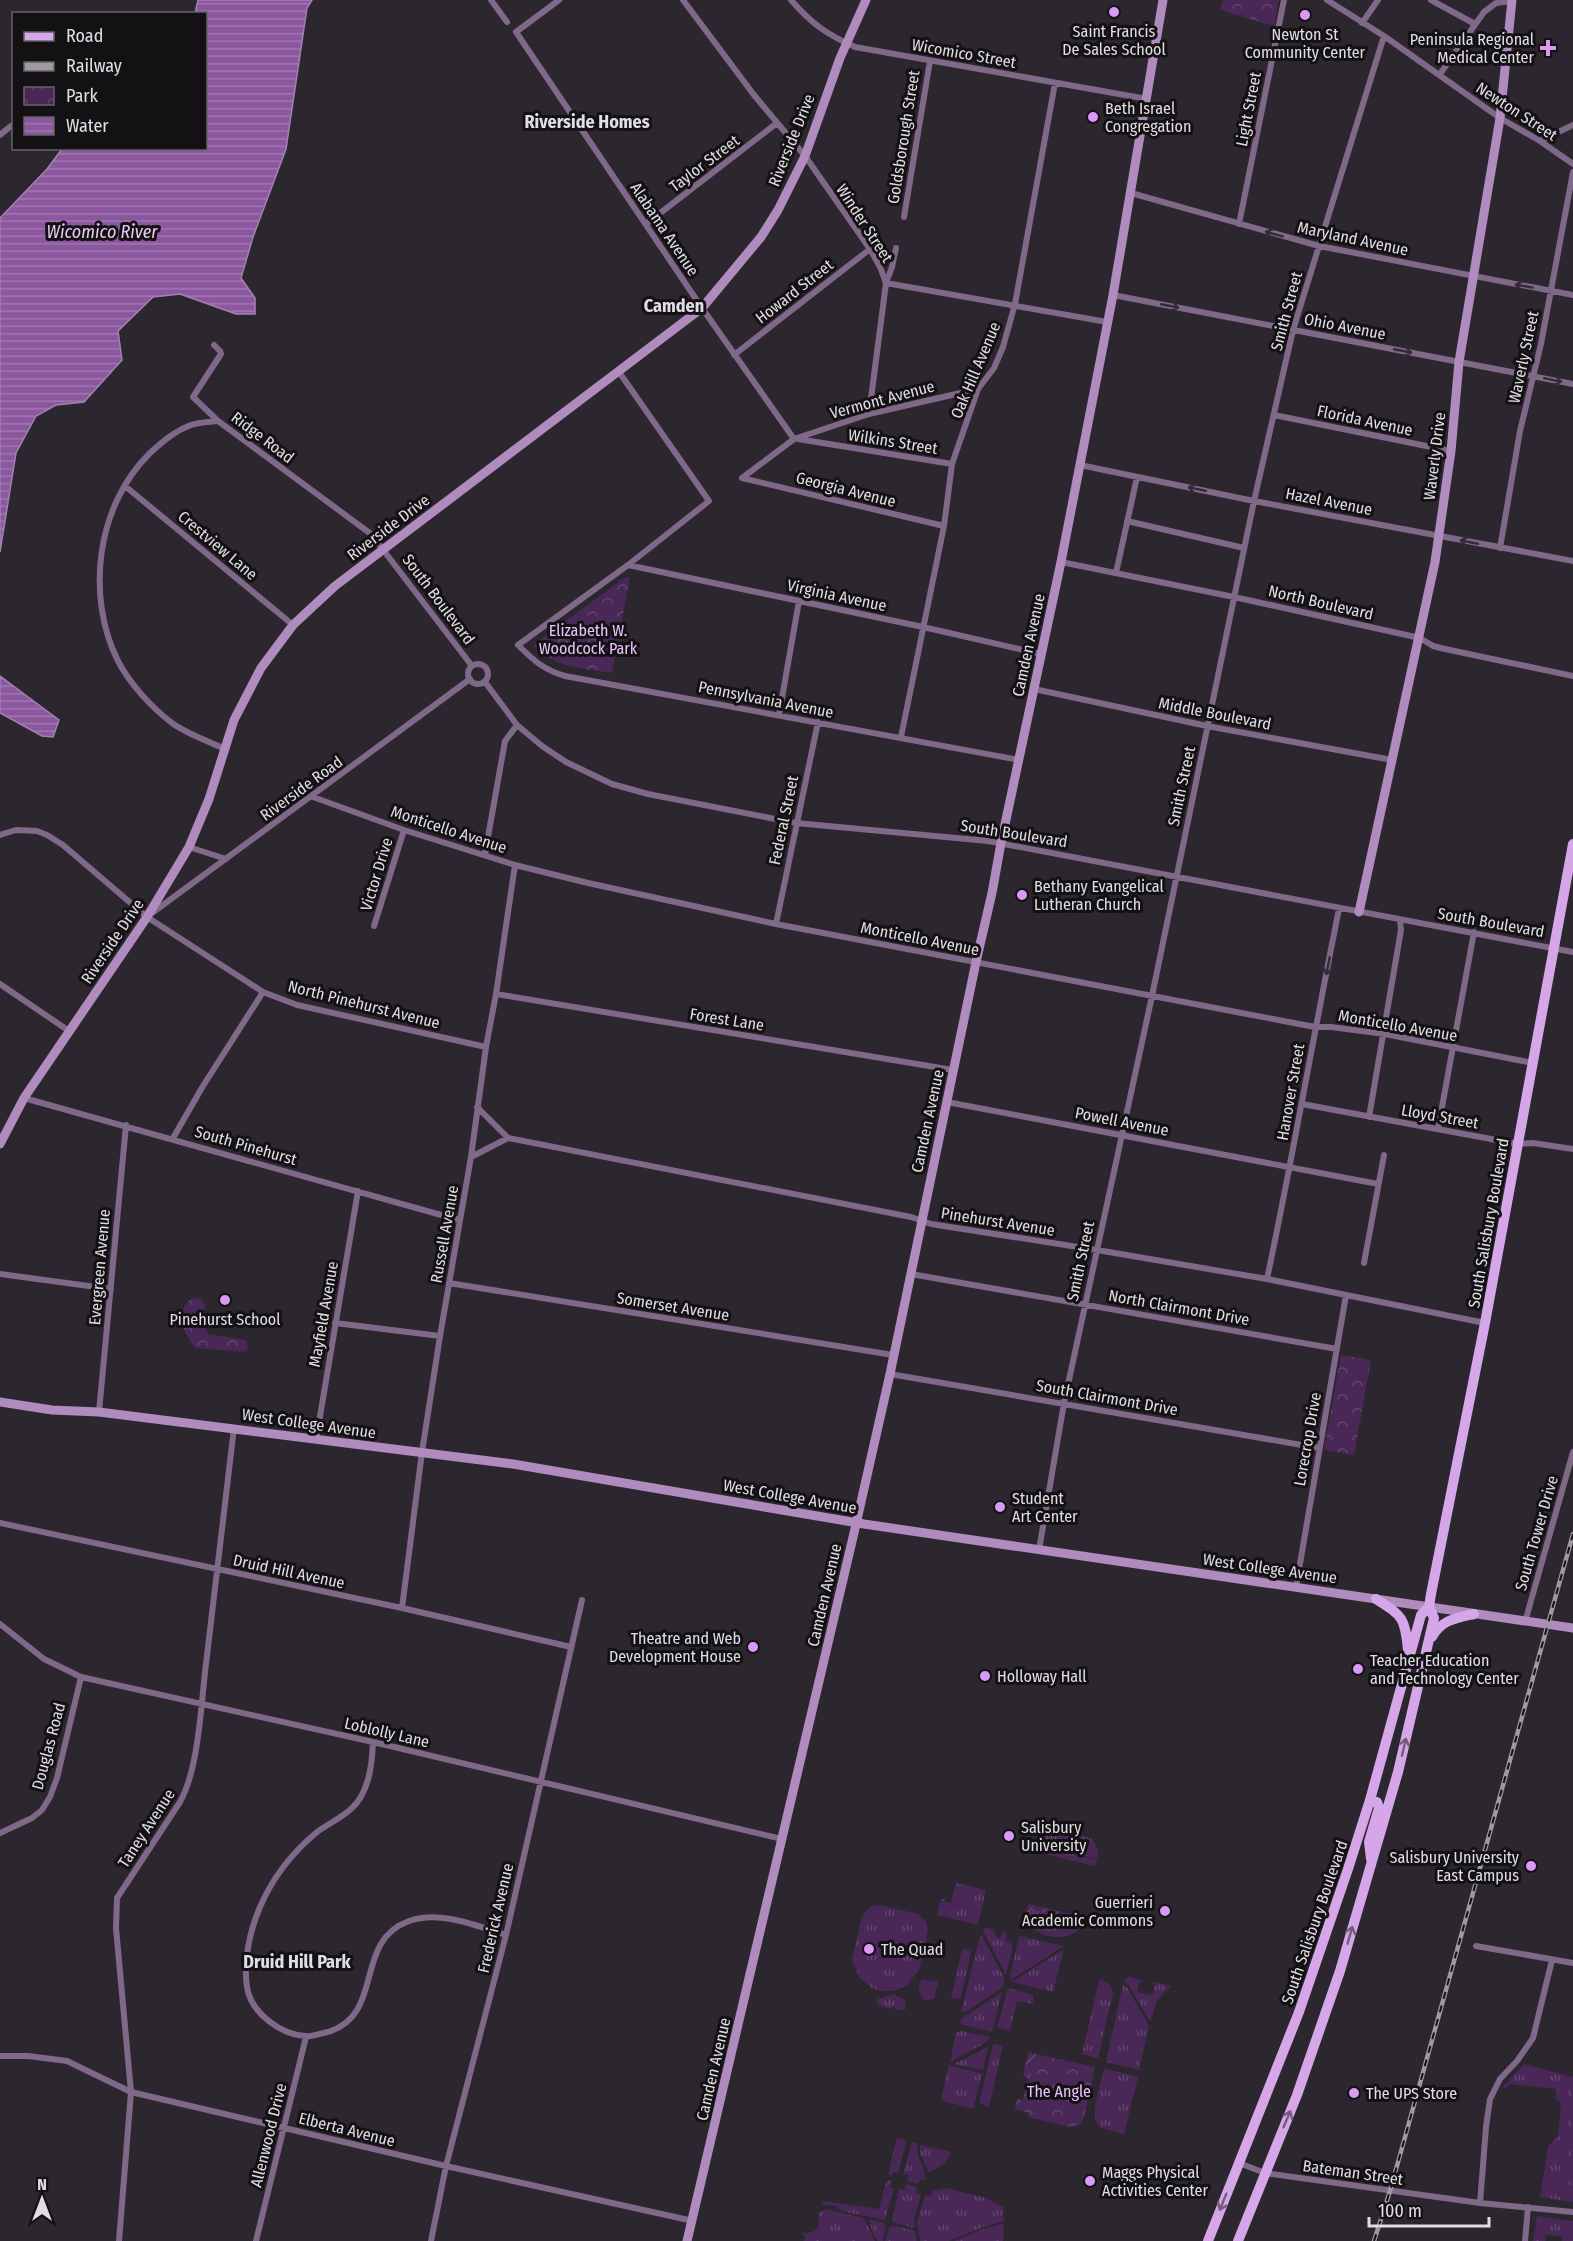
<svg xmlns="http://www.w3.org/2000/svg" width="1573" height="2241" viewBox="0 0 1573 2241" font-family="'Fira Sans Condensed',sans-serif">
	<defs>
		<pattern id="grass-tufts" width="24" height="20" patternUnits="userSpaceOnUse" patternTransform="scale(1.5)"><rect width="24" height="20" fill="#492756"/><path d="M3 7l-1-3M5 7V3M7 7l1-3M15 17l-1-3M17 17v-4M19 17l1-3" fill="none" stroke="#63466e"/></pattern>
		<pattern id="park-crowns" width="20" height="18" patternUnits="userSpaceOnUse" patternTransform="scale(1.5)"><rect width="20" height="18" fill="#492756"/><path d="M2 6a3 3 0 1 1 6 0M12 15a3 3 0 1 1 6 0" fill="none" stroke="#63466e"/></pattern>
		<pattern id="garden-furrows" width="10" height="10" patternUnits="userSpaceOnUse" patternTransform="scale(1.5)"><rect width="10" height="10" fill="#492756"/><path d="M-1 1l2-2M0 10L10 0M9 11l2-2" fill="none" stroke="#63466e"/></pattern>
		<pattern id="water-rules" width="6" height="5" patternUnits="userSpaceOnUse" patternTransform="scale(1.5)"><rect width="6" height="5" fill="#8b579f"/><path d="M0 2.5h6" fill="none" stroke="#a077b1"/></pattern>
	</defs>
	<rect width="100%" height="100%" fill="#2c272e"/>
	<!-- grass -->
	<path fill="url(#grass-tufts)" d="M1058 1829 1092 1839 1098 1849 1097 1859 1042 1846 1047 1833Z
		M1041 1847 1097 1860 1095 1866 1040 1853Z
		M956 1883 986 1890 978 1925 937 1915 941 1899H945V1902L951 1903Z
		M878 1905 918 1914 926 1921 928 1929 919 1970 907 1985 894 1991H880L872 1988 860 1978 852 1960 862 1916 870 1907Z
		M1033 1906 1076 1917 1075 1921 1082 1925C1071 1946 1029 1937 1025 1916Z
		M985 1927 995 1930 994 1932 998 1939 1003 1934V1932H1006V1940L1013 1946 1006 1975 983 1931Z
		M980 1936H982L1005 1979 1002 1988 965 2012H961Z
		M1019 1936 1064 1946 1009 1981Z
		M962 1949 969 1950 971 1953 961 1997 958 1999 951 1998Z
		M1064 1949 1053 1992 1012 1982Z
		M1128 1977 1142 1980 1139 1983 1137 1992 1152 1995 1155 1985 1150 1981 1171 1986 1157 2000 1151 2020H1149L1128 1984 1124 1982Z
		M922 1979 938 1982 934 1999 926 2000C917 1996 918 1987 922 1979Z
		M1102 1979 1110 1985 1113 1993 1098 2058 1082 2054 1099 1980Z
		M1123 1985 1127 1987 1149 2026 1139 2070 1106 2062Z
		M1008 1988 1034 1995 1032 2004 1017 2001 1010 2031 997 2028Z
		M1002 1992 992 2032 960 2024 961 2019Z
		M894 1994 906 2001 905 2010H897L894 2006 891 2009 878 2005 876 2002 878 1999Z
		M961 2031 991 2037 985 2043 950 2062 956 2033Z
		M995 2044 1003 2046 989 2107 979 2103 993 2045Z
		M988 2047 983 2070 954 2064Z
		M1524 2064 1573 2077V2202L1540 2197 1548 2146 1558 2136 1561 2102 1556 2100V2089L1509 2084 1506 2089 1502 2088Z
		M949 2065 982 2074 973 2109 944 2101 941 2098Z
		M1104 2068 1138 2077 1124 2133 1122 2134 1101 2128 1095 2121V2105Z
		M897 2138 905 2140 906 2143 898 2173 893 2172 892 2177 888 2174Z
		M912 2142 917 2143C916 2160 925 2164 925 2180L920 2179 918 2184 907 2181 908 2175 903 2174Z
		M920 2145 951 2152 945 2163 929 2173 920 2153Z
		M891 2180 889 2187 894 2188 885 2220 841 2211 837 2206 823 2205 822 2201 879 2209 886 2182Z
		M906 2184 917 2187 916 2193 921 2194 914 2219 915 2228 892 2222V2220L899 2189 904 2190Z
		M946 2188 986 2198 1003 2207 1004 2221 983 2227 949 2241H920L917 2223 925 2195 931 2196 932 2191Z
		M825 2209 864 2218 875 2241H804L805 2237 801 2232C814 2236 822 2228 818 2214Z
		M1537 2216 1573 2221V2241H1562V2236L1546 2235 1545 2241H1533Z
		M869 2219 884 2223V2225L886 2226 883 2241H878L873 2234Z
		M1002 2224 1004 2226 1003 2241H954L986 2228Z
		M892 2225 915 2231 917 2241H885L889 2227H891Z"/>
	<!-- park -->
	<path fill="url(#park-crowns)" d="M1223 0H1279L1274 26 1220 10Z
		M630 577 612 673C582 668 554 668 533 645L624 578Z
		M192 1298 202 1299 205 1306 202 1321 208 1334 246 1340 248 1349 245 1352 196 1348C183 1334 174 1312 192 1298Z
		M1341 1355 1371 1360 1354 1455 1324 1450Z
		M1036 2054 1095 2067 1084 2118 1079 2125 1070 2127 1027 2117 1028 2113 1022 2111Z"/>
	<!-- garden -->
	<path fill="url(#garden-furrows)" d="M1028 1904 1084 1917 1082 1925 1076 1923V1916L1070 1915 1069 1919 1065 1920 1064 1914 1059 1912V1916L1052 1917 1048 1913 1050 1910 1045 1909 1046 1912 1041 1913 1038 1911 1040 1908 1033 1906 1031 1912H1026Z
		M1028 2052 1036 2054 1022 2111 1015 2110 1017 2099 1023 2100 1028 2078 1023 2076Z"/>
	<!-- water -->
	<path fill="url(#water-rules)" stroke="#a580b3" stroke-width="1.5" d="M198 0H312L307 8 286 149 253 237 241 278 255 298V314H236L180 294 153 297 118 331 122 360 84 402 56 405 36 416 16 453 0 552V218L47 169 62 149 206 148V14L195 13Z
		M0 676 59 720 53 737 42 736 0 713Z"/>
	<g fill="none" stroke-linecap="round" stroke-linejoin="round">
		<!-- street -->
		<path stroke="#7f6888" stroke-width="6" d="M491 0 507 22
			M559 0 516 32 702 308 794 439
			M683 0 754 95 805 156 870 249 880 267 886 283 1107 322
			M791 0C812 24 826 34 855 47L1147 99
			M1327 0 1384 36 1500 118 1540 141 1573 164
			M1431 0 1475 24
			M1362 23 1378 0
			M1440 74 1484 12 1496 3 1512 1
			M0 135 11 126
			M1540 141 1573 125
			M1131 193 1319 246 1573 295
			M904 217 930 61
			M646 224 777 123
			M1239 224 1284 0
			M1113 295 1573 384
			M214 345 220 351 221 354 193 397 218 421
			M734 355 870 249
			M619 372 709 501 628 565 518 645C533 660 544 670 565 676L1019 760
			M869 414 886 283 892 267 896 248
			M1274 415 1451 451
			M798 439 952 464
			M1080 465 1254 501 1573 561
			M742 478 794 439 869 414 978 389
			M742 478 944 526
			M125 486 293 625
			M1127 521 1244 548
			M1500 548 1520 431 1541 344 1573 172
			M1061 562 1234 597 1420 638 1433 646 1445 649 1573 676
			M628 565 923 627 1041 654
			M1116 573 1137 477
			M468 674a10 10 0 1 1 20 0a10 10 0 1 1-20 0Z
			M485 682 517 725 542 746 566 762 612 784 648 794 796 823 988 841 1573 952
			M1034 689 1207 726 1392 760
			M779 715 799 601
			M901 737 944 526 952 464 978 389 994 368 1003 347 1015 304 1055 83
			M225 749C208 741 187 734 172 723 151 707 130 684 118 661 85 595 97 505 150 453 163 441 175 431 191 425 199 422 210 422 218 421L371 534 472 666
			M313 797 404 830 515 865 588 883 776 924 1315 1027H1331L1385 1034 1533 1063
			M0 835 16 830 37 831 47 835 63 845 147 917 263 992 297 1005 486 1047
			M189 847 226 859
			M485 854 505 741 517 725
			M152 913 470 679
			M776 924 818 722
			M374 926 404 830
			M0 984 69 1031
			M496 994 953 1070
			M24 1098 459 1220
			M947 1102 1378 1184
			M1302 1104 1518 1144 1533 1143 1573 1149
			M477 1107 508 1138 911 1217 931 1224 1097 1250 1267 1279 1485 1323
			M1369 1117 1401 930 1400 920
			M1438 1129 1474 932
			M173 1138 203 1086 263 992
			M471 1157 508 1138
			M1364 1263 1384 1155
			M0 1274 111 1289
			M911 1274 1337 1349
			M1267 1279C1293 1156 1314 1032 1339 909
			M449 1283 893 1355
			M335 1323 440 1336
			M890 1374 1319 1448
			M99 1412 126 1125
			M316 1440 358 1191
			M0 1523 402 1608 571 1647
			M1039 1550 1064 1403 1152 996 1254 501 1293 330 1384 36
			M1296 1587 1346 1295
			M402 1608 422 1452 440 1336 471 1157 486 1047 496 994 515 865
			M1525 1622 1573 1452
			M0 1624 44 1659 81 1677 373 1742 782 1839
			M373 1742C372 1765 369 1793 351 1809 341 1818 328 1824 317 1832 293 1852 272 1879 260 1907 250 1930 243 1962 247 1987 251 2013 281 2035 306 2036 312 2037 322 2033 328 2032 386 2014 352 1942 409 1921 440 1910 477 1926 506 1935
			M0 1833 32 1818 42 1810 50 1797 57 1778 81 1677
			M1476 1946 1573 1963
			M0 2056H28L67 2061 131 2092 446 2166 693 2221
			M1239 2163 1265 2173 1480 2203 1573 2212
			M1480 2203 1486 2127 1490 2099 1500 2079 1517 2061 1533 2038 1552 1960
			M119 2241 131 2092 116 1928 117 1898 180 1802C199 1768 201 1703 206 1664 215 1585 225 1507 234 1428
			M256 2241 306 2037
			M431 2241 446 2166 506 1935 582 1600
			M1525 2241 1528 2207"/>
		<!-- secondary -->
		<path stroke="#af8bbe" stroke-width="9" d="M1359 912 1435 562 1451 451 1459 362 1500 118 1512 0
			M0 1144 24 1098 147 917 189 847 209 799 234 720 261 668 293 625 335 586 702 308 761 237 778 210 805 156 840 58 866 0
			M0 1402 52 1410 99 1412 513 1464 864 1524 1573 1628
			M687 2241 854 1533 890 1374 976 962 992 893 1001 843 1061 562 1113 295 1163 0"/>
		<!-- primary -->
		<path stroke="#d5a6e8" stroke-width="10" d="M1376 1599C1403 1616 1405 1618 1408 1650
			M1432 1637C1441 1620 1456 1618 1474 1614
			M1370 1800 1377 1802 1379 1808 1369 1842 1371 1859
			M1208 2241 1299 2012 1348 1869 1370 1800 1421 1615 1429 1607
			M1238 2241 1297 2095 1340 1971 1398 1772 1434 1618 1429 1607 1431 1594 1485 1323 1573 844"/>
		<!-- rail casing -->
		<g stroke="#9e9aa0" stroke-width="4.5">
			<path id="rail" d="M1374 2241 1390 2191 1573 1534"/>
		</g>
		<!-- rail -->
		<use href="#rail" stroke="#131114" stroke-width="2" stroke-dasharray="7" stroke-linecap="butt"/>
	</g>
	<!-- one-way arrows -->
	<defs><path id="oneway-shaft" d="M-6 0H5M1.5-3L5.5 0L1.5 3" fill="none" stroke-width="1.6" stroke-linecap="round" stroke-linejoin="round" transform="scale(1.5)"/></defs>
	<g stroke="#332b37">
		<use href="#oneway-shaft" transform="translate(1274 234) rotate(-165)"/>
		<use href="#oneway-shaft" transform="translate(1524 286) rotate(-170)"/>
		<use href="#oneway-shaft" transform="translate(1170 306) rotate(11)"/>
		<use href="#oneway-shaft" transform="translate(1403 351) rotate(11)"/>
		<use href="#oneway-shaft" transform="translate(1553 380) rotate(12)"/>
		<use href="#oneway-shaft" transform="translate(1197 489) rotate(-168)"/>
		<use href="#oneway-shaft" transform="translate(1469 542) rotate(-169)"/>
		<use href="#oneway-shaft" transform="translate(1328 966) rotate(101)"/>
	</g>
	<g stroke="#745c7e">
		<use href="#oneway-shaft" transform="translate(1404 1747) rotate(-77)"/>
		<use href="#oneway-shaft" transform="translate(1350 1935) rotate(-74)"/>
		<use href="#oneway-shaft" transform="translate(1287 2119) rotate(-67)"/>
		<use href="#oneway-shaft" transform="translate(1223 2202) rotate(112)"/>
	</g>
	<!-- markers -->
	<g fill="#db99f5" stroke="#131114" stroke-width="2">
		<circle cx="1114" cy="12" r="6"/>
		<circle cx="1305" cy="15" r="6"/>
		<path d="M1545 39h6v6h6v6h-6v6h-6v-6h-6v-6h6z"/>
		<circle cx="1093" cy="117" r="6"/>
		<circle cx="1022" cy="895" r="6"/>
		<circle cx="225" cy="1300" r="6"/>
		<circle cx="1000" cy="1507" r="6"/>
		<circle cx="753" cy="1647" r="6"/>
		<circle cx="1358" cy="1669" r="6"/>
		<circle cx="985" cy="1676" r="6"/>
		<circle cx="1009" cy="1836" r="6"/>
		<circle cx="1531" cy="1866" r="6"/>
		<circle cx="1165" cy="1911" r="6"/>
		<circle cx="869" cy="1949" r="6"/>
		<circle cx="1354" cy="2093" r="6"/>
		<circle cx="1090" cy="2181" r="6"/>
	</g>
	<g text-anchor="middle" stroke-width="6" stroke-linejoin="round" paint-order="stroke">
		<!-- poi labels -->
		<g font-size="16" fill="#e1dee3" stroke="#131114" text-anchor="start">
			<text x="1114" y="37" text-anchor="middle">Saint Francis<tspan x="1114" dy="18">De Sales School</tspan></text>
			<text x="1305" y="40" text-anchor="middle">Newton St<tspan x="1305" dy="18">Community Center</tspan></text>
			<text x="1534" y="45" text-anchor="end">Peninsula Regional<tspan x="1534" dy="18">Medical Center</tspan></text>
			<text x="1105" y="114">Beth Israel<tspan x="1105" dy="18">Congregation</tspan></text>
			<text x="1034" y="892">Bethany Evangelical<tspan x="1034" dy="18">Lutheran Church</tspan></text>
			<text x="225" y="1325" text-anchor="middle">Pinehurst School</text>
			<text x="1012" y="1504">Student<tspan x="1012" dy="18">Art Center</tspan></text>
			<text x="741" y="1644" text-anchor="end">Theatre and Web<tspan x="741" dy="18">Development House</tspan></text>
			<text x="1370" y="1666">Teacher Education<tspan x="1370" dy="18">and Technology Center</tspan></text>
			<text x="997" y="1682">Holloway Hall</text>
			<text x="1021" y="1833">Salisbury<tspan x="1021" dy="18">University</tspan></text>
			<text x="1519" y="1863" text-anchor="end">Salisbury University<tspan x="1519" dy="18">East Campus</tspan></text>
			<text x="1153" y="1908" text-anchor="end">Guerrieri<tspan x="1153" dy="18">Academic Commons</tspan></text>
			<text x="881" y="1955">The Quad</text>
			<text x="1366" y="2099">The UPS Store</text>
			<text x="1102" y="2178">Maggs Physical<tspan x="1102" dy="18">Activities Center</tspan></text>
		</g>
		<!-- street labels -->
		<g font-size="16" fill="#e1dee3" stroke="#131114">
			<text transform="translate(964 53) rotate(10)" y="6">Wicomico Street</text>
			<text transform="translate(1248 109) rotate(-79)" y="6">Light Street</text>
			<text transform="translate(1517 111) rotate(33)" y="6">Newton Street</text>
			<text transform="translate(903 137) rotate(-81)" y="6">Goldsborough Street</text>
			<text transform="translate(791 140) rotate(-68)" y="6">Riverside Drive</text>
			<text transform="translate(704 163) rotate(-37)" y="6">Taylor Street</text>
			<text transform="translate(865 223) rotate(57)" y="6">Winder Street</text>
			<text transform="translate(665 229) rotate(56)" y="6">Alabama Avenue</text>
			<text transform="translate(1353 238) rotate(12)" y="6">Maryland Avenue</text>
			<text transform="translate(794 291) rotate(-38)" y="6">Howard Street</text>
			<text transform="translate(1286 311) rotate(-75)" y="6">Smith Street</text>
			<text transform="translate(1345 326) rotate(11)" y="6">Ohio Avenue</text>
			<text transform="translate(1523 357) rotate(-78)" y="6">Waverly Street</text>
			<text transform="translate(975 370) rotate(-67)" y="6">Oak Hill Avenue</text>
			<text transform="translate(882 399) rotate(-15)" y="6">Vermont Avenue</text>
			<text transform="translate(1365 420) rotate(12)" y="6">Florida Avenue</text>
			<text transform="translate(263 437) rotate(37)" y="6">Ridge Road</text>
			<text transform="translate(893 441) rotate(9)" y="6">Wilkins Street</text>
			<text transform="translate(1434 456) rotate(-83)" y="6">Waverly Drive</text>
			<text transform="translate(846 489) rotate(14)" y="6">Georgia Avenue</text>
			<text transform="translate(1329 501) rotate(11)" y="6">Hazel Avenue</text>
			<text transform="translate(388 527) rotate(-37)" y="6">Riverside Drive</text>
			<text transform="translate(218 545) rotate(40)" y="6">Crestview Lane</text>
			<text transform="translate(837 595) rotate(12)" y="6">Virginia Avenue</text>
			<text transform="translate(439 599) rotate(53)" y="6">South Boulevard</text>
			<text transform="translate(1321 602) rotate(13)" y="6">North Boulevard</text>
			<text transform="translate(1028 645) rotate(-78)" y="6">Camden Avenue</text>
			<text transform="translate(766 699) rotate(11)" y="6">Pennsylvania Avenue</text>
			<text transform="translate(1215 713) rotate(11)" y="6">Middle Boulevard</text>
			<text transform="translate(1181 786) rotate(-78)" y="6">Smith Street</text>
			<text transform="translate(301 788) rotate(-36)" y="6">Riverside Road</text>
			<text transform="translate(783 820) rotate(-78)" y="6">Federal Street</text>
			<text transform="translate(449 829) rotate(18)" y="6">Monticello Avenue</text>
			<text transform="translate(1014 833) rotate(9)" y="6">South Boulevard</text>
			<text transform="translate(376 874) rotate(-73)" y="6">Victor Drive</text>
			<text transform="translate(1491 922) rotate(10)" y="6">South Boulevard</text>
			<text transform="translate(920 938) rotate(11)" y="6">Monticello Avenue</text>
			<text transform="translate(112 941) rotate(-56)" y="6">Riverside Drive</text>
			<text transform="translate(364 1004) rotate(14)" y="6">North Pinehurst Avenue</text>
			<text transform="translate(727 1019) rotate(9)" y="6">Forest Lane</text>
			<text transform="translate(1398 1025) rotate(10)" y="6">Monticello Avenue</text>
			<text transform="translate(1290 1092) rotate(-80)" y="6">Hanover Street</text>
			<text transform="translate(1440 1116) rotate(10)" y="6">Lloyd Street</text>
			<text transform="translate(927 1121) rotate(-78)" y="6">Camden Avenue</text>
			<text transform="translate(1122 1121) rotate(11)" y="6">Powell Avenue</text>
			<text transform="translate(246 1145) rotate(16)" y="6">South Pinehurst</text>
			<text transform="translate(998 1221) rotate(9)" y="6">Pinehurst Avenue</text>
			<text transform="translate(1488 1223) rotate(-80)" y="6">South Salisbury Boulevard</text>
			<text transform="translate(444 1234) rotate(-80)" y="6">Russell Avenue</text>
			<text transform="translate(1080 1261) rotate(-78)" y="6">Smith Street</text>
			<text transform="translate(99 1267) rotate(-85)" y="6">Evergreen Avenue</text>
			<text transform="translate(673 1306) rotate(9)" y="6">Somerset Avenue</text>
			<text transform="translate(1179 1307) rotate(10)" y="6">North Clairmont Drive</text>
			<text transform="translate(323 1314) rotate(-80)" y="6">Mayfield Avenue</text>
			<text transform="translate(1107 1397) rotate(10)" y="6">South Clairmont Drive</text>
			<text transform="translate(309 1423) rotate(8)" y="6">West College Avenue</text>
			<text transform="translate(1307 1439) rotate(-80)" y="6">Lorecrop Drive</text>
			<text transform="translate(790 1496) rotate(10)" y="6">West College Avenue</text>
			<text transform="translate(1536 1533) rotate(-74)" y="6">South Tower Drive</text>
			<text transform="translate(1270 1568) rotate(8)" y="6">West College Avenue</text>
			<text transform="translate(289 1571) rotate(12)" y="6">Druid Hill Avenue</text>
			<text transform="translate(824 1595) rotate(-77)" y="6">Camden Avenue</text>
			<text transform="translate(387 1732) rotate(13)" y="6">Loblolly Lane</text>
			<text transform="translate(48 1746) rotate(-75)" y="6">Douglas Road</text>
			<text transform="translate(146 1828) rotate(-57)" y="6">Taney Avenue</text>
			<text transform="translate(495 1918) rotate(-77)" y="6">Frederick Avenue</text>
			<text transform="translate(1314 1922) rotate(-71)" y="6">South Salisbury Boulevard</text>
			<text transform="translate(713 2069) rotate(-77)" y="6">Camden Avenue</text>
			<text transform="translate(347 2129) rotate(14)" y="6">Elberta Avenue</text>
			<text transform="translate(268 2135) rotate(-76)" y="6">Allenwood Drive</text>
			<text transform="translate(1353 2172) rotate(8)" y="6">Bateman Street</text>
		</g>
		<!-- park labels -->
		<g font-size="16" fill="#ecc2fd" stroke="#131114">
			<text x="588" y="636">Elizabeth W.<tspan x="588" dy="18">Woodcock Park</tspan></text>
			<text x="1059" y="2097">The Angle</text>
		</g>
		<!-- neighbourhood labels -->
		<g font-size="18" font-weight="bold" fill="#e1dee3" stroke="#131114">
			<text x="587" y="128">Riverside Homes</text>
			<text x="674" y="312">Camden</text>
			<text x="297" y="1968">Druid Hill Park</text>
		</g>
		<!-- water labels -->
		<g font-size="18" font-style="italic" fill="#e8ccf4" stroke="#131114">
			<text x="102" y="238">Wicomico River</text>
		</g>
	</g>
	<!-- legend -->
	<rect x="12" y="12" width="195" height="138" fill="#131114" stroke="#656367" stroke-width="1.5"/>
	<rect x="24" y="32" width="30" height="9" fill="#d5a6e8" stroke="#656367" stroke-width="1.5"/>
	<text x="66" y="42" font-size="18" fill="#e1dee3">Road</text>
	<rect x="24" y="62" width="30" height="9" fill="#9e9aa0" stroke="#656367" stroke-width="1.5"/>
	<text x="66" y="72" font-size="18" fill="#e1dee3">Railway</text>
	<rect x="24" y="87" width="30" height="18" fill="url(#park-crowns)" stroke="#656367" stroke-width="1.5"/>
	<text x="66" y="102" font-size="18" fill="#e1dee3">Park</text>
	<rect x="24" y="117" width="30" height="18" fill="url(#water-rules)" stroke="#656367" stroke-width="1.5"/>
	<text x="66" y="132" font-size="18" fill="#e1dee3">Water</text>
	<!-- north arrow -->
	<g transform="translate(42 2199)" stroke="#131114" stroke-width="4.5" paint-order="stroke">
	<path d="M0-4.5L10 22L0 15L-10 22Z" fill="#e1dee3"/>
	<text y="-9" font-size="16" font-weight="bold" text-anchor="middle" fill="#e1dee3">N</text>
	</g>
	<!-- scale -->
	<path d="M1369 2217v9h120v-9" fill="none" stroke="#e1dee3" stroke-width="3"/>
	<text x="1378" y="2217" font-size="18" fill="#e1dee3" stroke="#131114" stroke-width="4.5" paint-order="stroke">100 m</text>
</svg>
